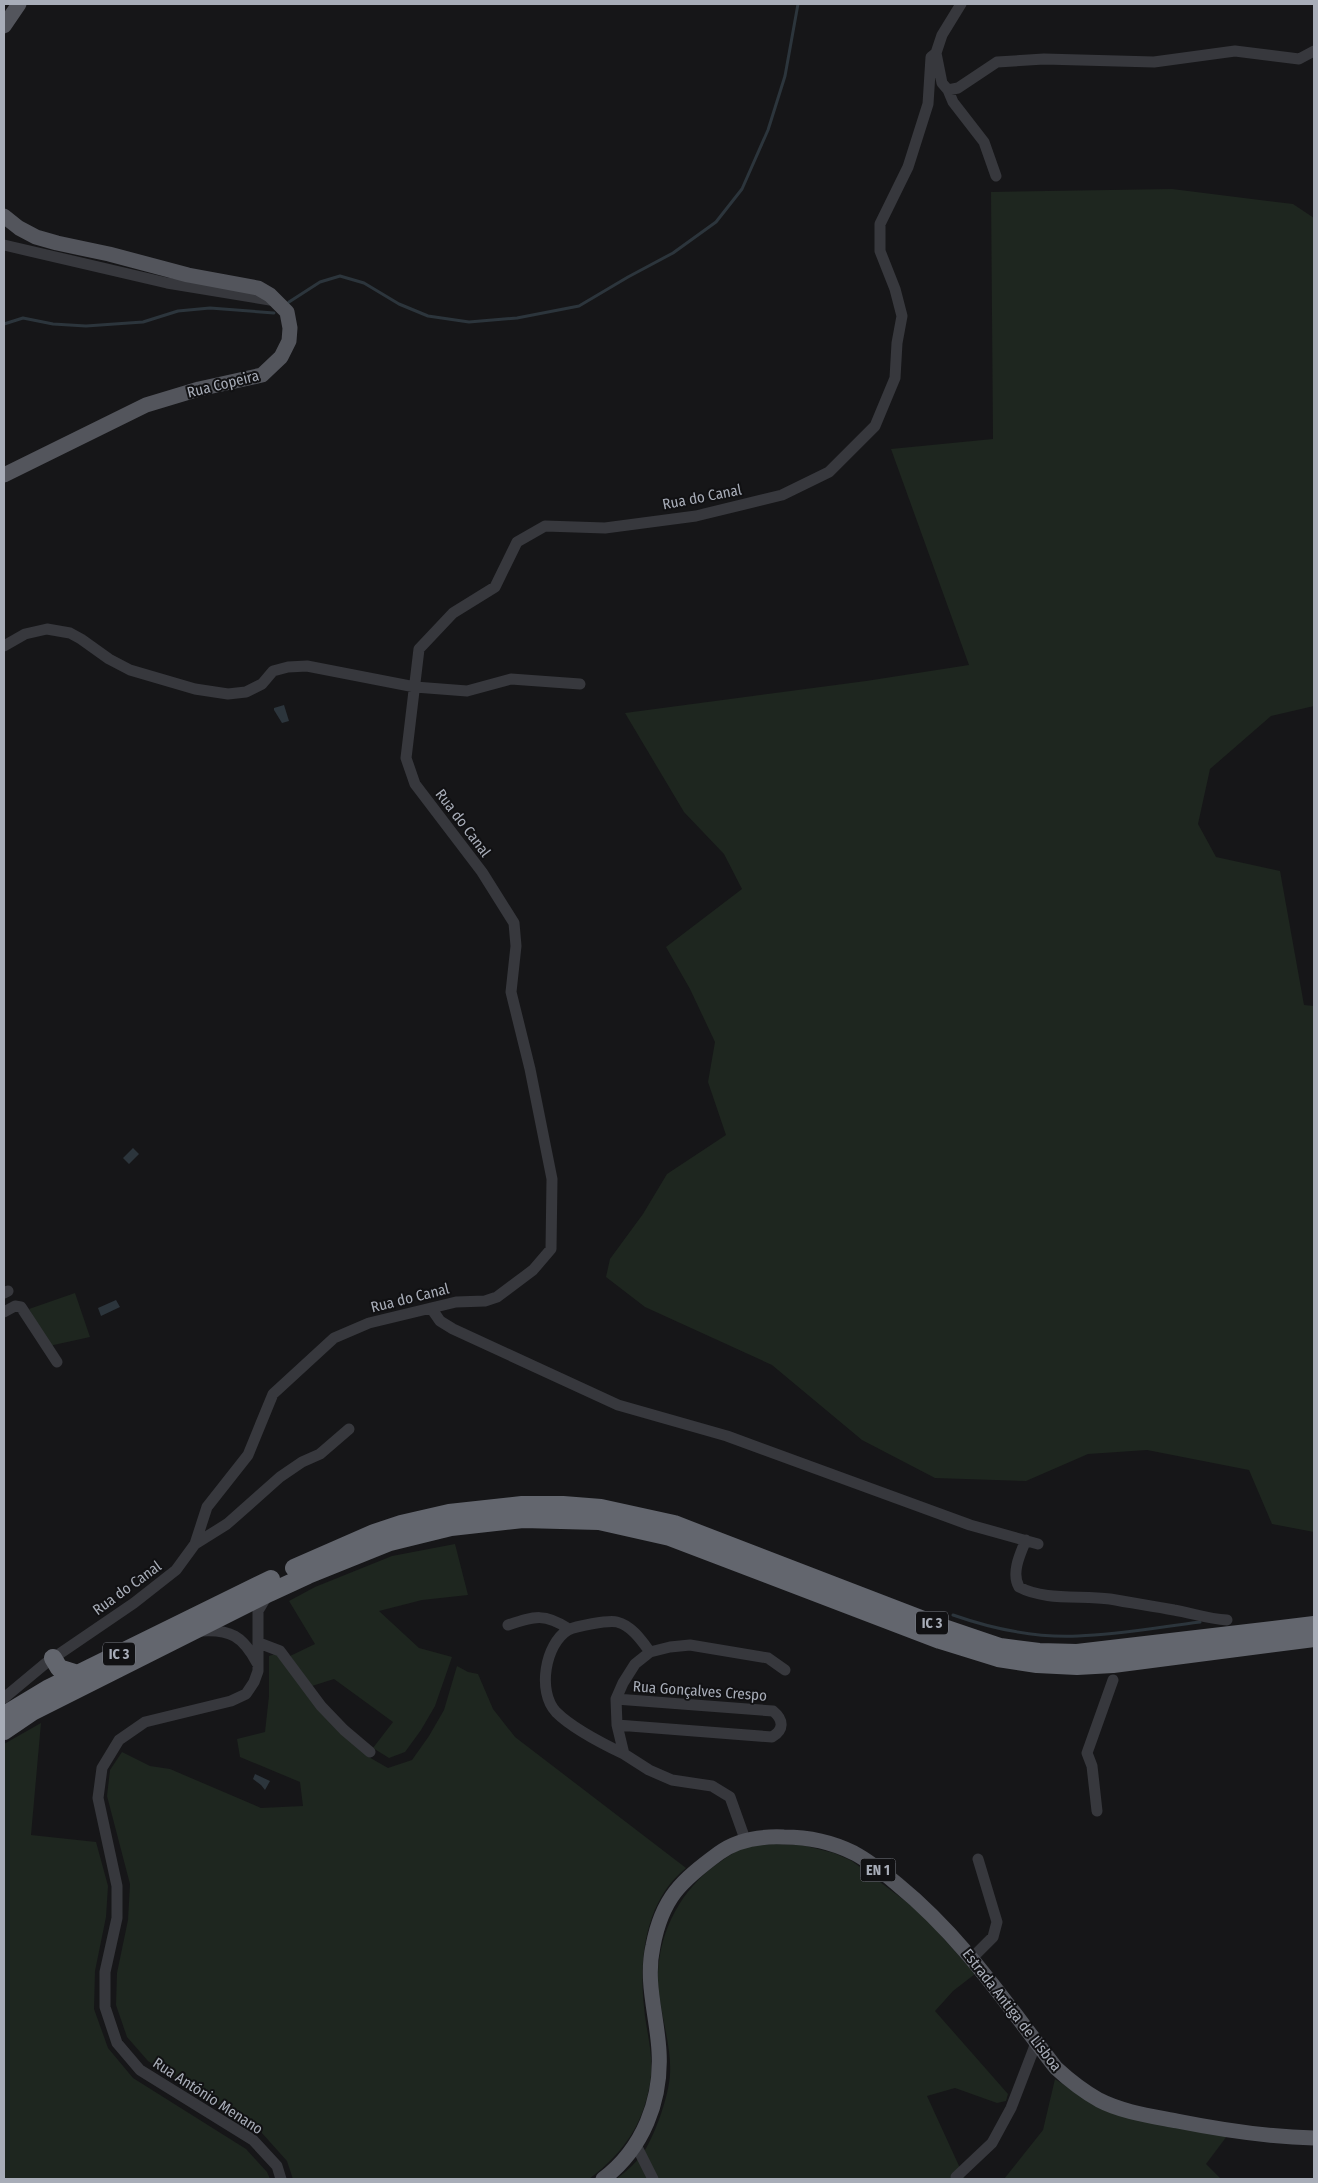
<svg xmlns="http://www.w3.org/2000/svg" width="1318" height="2183" viewBox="0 0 1318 2183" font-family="'Fira Sans Condensed',sans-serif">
<rect width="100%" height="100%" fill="#161618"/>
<path fill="#1e261f" d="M1172,189l121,15 21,14v488l-43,10 -61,53 -12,55 18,33 64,14 24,134 10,1v526l-42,-8 -23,-54 -102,-20 -59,4 -62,27 -91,-3 -73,-38 -90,-75 -127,-58 -39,-30 4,-18 33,-45 24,-40 59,-39 -18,-53 7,-40 -25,-53 -24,-42 76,-58 -18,-35 -40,-42 -59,-99 241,-32 103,-16 -78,-216 102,-10 -2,-247z
M75,1293l15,44 -41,9 -20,-37z
M455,1544l13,51 -46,5 -43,11 40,37 33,9 -17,49 -14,24 -16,22 -16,6 -16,-10 20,-26 -59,-43 -22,7 -22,-30 25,-12 -26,-43 26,-14 77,-31z
M278,1653l89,103 21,12 24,-8 17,-24 15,-26 13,-44 11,6 10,2 15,35 22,28 171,131c-41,33 -47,90 -42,139 2,23 9,45 7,68 -5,46 -26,77 -62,104h-296l-6,-18 -26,-29 -113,-71 -21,-24 -11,-32 1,-32 11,-53 2,-36 -23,-88 3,-26 12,-18 28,14 20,3 91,39 42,-2 -3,-24 -60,-25 -3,-18 28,-7 4,-36v-40z
M41,1723l-10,112 65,7 12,44 -2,31 -11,54 -1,38 14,39 25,30 113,71 21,23 3,7h-266v-435z
M773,1844l29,1 32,8 18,8 68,51 55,62 -22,17 -18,20 73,83 -2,7 -9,2 -42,-15 -28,8 38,83h-349c10,-7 23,-19 29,-29 11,-18 24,-55 25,-76 2,-30 -13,-69 -12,-101 2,-44 24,-84 59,-109 9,-6 19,-14 30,-17 8,-3 18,-2 26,-3z
M1055,2079l41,26 131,31 -21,28 15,15h-217l39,-49z"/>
<path fill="#2c353c" d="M284,705l5,16 -7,2 -8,-13v-2z
M133,1148l6,6 -10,10 -6,-6z
M116,1300l4,7 -19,9 -3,-8z
M255,1774l15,7 -5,9 -4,-5 -8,-6z"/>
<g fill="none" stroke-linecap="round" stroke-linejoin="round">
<path stroke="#2c353c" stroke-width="3" d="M289,302l31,-20 20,-6 24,7 35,21 29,12 41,6 48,-4 62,-12 49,-29 45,-24 43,-31 26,-33 26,-59 17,-54 13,-72
M4,324l19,-6 30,6 33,2 57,-4 35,-11 32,-3 64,5
M953,1615c40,14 82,23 125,21 41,-1 82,-9 122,-14"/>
<path stroke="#37383d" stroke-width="11" d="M961,4l-19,31 -6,18 6,30 6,7 10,-2 39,-26 47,-3 110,3 81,-11 64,8 15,-8
M948,90l5,12 31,40 12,34
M4,245l163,38 109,18
M4,646l21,-12 22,-5 23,4 11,6 28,20 21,11 65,19 33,5 18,-2 16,-8 11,-13 15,-4 19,-1 108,21 52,4 44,-12 69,5
M4,1293l4,-2
M431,1308l9,13 13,8 165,76 109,31 243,89 68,19
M4,1312l11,-6 6,1 36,55
M1026,1540c-6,14 -15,33 -7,47 26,14 62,8 91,12 21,4 43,7 64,11 18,3 34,9 53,10
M195,1544l32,-20 53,-47 22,-15 18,-8 29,-25
M268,1594l-10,17v60l-4,11 -8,12 -15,7 -86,21 -26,18 -17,28 -4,30 19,88v32l-12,54v35l12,36 23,27 113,70 24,26 4,13
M508,1625c27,-9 37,-12 61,4
M201,1631c29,-2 42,5 56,32
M259,1643l21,8 41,55 23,24 26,22
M4,1698l42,-35 88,-60 42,-33 19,-26 12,-37 41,-52 25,-61 61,-56 35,-15 87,-21 29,-1 12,-4 36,-27 18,-21 1,-70 -22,-110 -19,-77 5,-46 -2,-23 -32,-51 -67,-88 -9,-26 13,-109 34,-36 42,-26 22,-45 28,-16 60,2 91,-12 86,-21 47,-23 46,-46 20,-48 2,-35 5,-27 -7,-27 -15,-38v-27l28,-57 20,-63 3,-47 5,-4
M616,1699l157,12c11,9 11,19 -1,26l-155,-12
M624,1754c-21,-10 -52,-26 -68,-42 -19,-20 -11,-68 12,-82 8,-4 40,-10 49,-8 14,3 25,19 33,30
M1097,1811l-5,-45 -5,-13 26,-73
M745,1839l-15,-42 -18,-11 -40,-6 -23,-10 -25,-16 -7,-29 -1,-26 7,-16 12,-19 15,-12 20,-5 20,-2 78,13 17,12
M972,1958l21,-21 4,-15 -19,-63
M636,2145l17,34
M956,2177l36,-34 19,-35 25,-65"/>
<path stroke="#53555c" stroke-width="15" d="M4,26l15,-22
M4,216l15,12 17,9 21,6 52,11 79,21 70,13 12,7 17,17 3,16 -1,13 -8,16 -19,18 -63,14 -53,16 -142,70
M603,2179c40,-30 59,-79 56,-128 -2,-36 -14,-69 -6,-105 9,-48 28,-65 66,-93 19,-14 41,-17 65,-16 24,0 48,5 70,16 15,8 30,20 43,31 65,53 108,118 159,184 13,12 27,23 43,32 23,12 52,16 78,21 45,9 91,16 137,17"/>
<path stroke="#63666e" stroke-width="18" d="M294,1568l80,-35 27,-9 48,-11 73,-8h41l38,3 73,16 270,104 56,19 39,5 38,1 237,-28
M53,1658l6,10 19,6
M4,1715l45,-27 222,-109
M4,1731l28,-19 237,-119 39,-18 82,-33 61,-15 72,-8 76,2 71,16 270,103 58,18 39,6 40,2 36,-2 201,-26"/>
</g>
<g text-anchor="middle" stroke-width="4" stroke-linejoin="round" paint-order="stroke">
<g fill="#111113" stroke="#7b7e86" stroke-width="1">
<rect x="916" y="1611.5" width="32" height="23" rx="4"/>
<rect x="103" y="1642.5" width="32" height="23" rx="4"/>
<rect x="860.5" y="1858.5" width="35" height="23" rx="4"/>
</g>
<g font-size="14" font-weight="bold" fill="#a8adb8">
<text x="932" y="1628">IC 3</text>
<text x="119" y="1659">IC 3</text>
<text x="878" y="1875">EN 1</text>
</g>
<g font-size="15" fill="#a8adb8" stroke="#111113">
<text transform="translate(223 384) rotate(-14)" y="5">Rua Copeira</text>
<text transform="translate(702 497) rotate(-11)" y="5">Rua do Canal</text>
<text transform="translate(463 823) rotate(53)" y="5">Rua do Canal</text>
<text transform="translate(410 1298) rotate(-14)" y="5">Rua do Canal</text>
<text transform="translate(127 1588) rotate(-36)" y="5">Rua do Canal</text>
<text transform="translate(700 1691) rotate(4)" y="5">Rua Gonçalves Crespo</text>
<text transform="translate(1012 2010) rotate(52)" y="5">Estrada Antiga de Lisboa</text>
<text transform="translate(208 2096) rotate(33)" y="5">Rua António Menano</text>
</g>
</g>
<rect width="1318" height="2183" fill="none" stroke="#a8adb8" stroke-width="10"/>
</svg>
